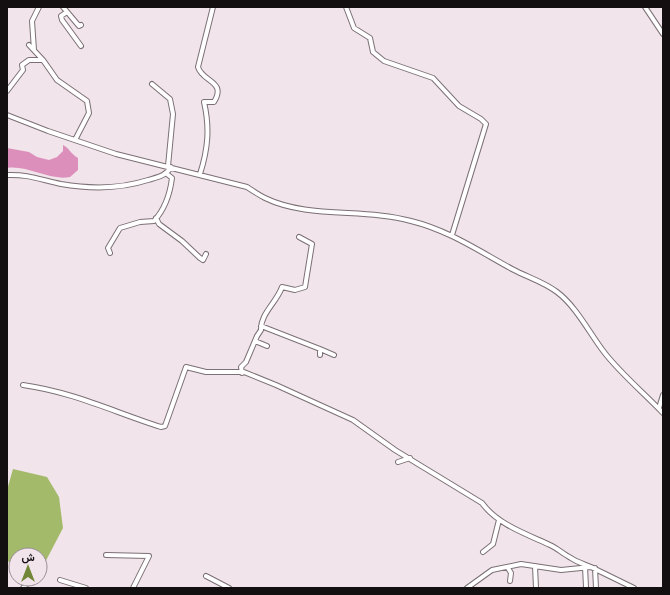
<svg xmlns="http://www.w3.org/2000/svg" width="670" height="595" viewBox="0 0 670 595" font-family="'IBM Plex Sans',Vazirmatn,sans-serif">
<rect width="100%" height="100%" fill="#f1e4ea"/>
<path fill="#a4ba6b" d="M13,469l34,8 12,20 4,31 -23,44v-17h-24v10l-9,-4v-71z"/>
<path fill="#dc8fbb" d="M63,145c6,3 7,8 15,13v12l-8,7c-21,4 -42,-12 -63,-9v-20l22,4 8,5 12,3 8,-3 6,-6z"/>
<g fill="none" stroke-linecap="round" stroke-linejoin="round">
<g stroke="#7b7075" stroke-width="6">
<path id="minor" d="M63,7l16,19 2,-1
M346,7l8,21 16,10 3,14 11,9 49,17 26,28 22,13 5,5 -34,111
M645,7l18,27
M67,12l-6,4 1,4 19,26
M34,50l-2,-29 7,-14
M43,60l14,20 30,21 2,12 -14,27
M152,84l18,15 3,15 -5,52
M7,91l16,-21 -1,-5 7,-5h14l-14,-15
M7,115l41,16 68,23 131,33c6,4 12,8 18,11 43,21 100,10 146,23 37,9 68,30 101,48 15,8 32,13 45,23 19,14 33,42 47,60 16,21 40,41 59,61
M200,174c8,-25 10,-46 4,-72h10c13,-21 -12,-20 -16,-35l15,-60
M7,175c21,-1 34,5 54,9 29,5 59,5 87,-4 10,-3 18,-4 23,-13
M156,218l3,6 23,17 18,17 3,2 3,-6
M110,253l-2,-5 12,-20 20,-6 14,-1c11,-12 16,-27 18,-43l-5,-4
M261,326l59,23v6
M255,341l12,5
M320,349l14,6
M242,373l-1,-6 5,-5 11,-26 4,-6c-1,-16 16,-28 21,-43l13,3 10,-3 7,-43 -13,-7
M23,385c50,7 91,27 138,42l4,-1 21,-59 20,5h38l32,13 77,35 42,30 87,53c15,21 44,31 68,42 7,3 13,9 21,13 6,4 13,6 20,9
M659,408l4,-13
M398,462l12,-4
M483,552l10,-8 6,-24
M106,555l43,1 -16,32
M535,566l1,22
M585,567l1,20
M508,568l3,5 -1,8
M595,568l1,20
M206,576l23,12
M60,580l26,8
M23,588l8,-9
M467,588l25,-18 29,-6 40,6 30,-3 43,21"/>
</g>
<use href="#minor" stroke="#fff" stroke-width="4"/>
</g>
<rect width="670" height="595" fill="none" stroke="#130f11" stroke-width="16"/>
<g transform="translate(28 567)"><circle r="19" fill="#f1e4ea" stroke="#988f93"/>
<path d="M0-3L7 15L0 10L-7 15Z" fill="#718636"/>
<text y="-6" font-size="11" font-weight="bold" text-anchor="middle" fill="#130f11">ش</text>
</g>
</svg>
